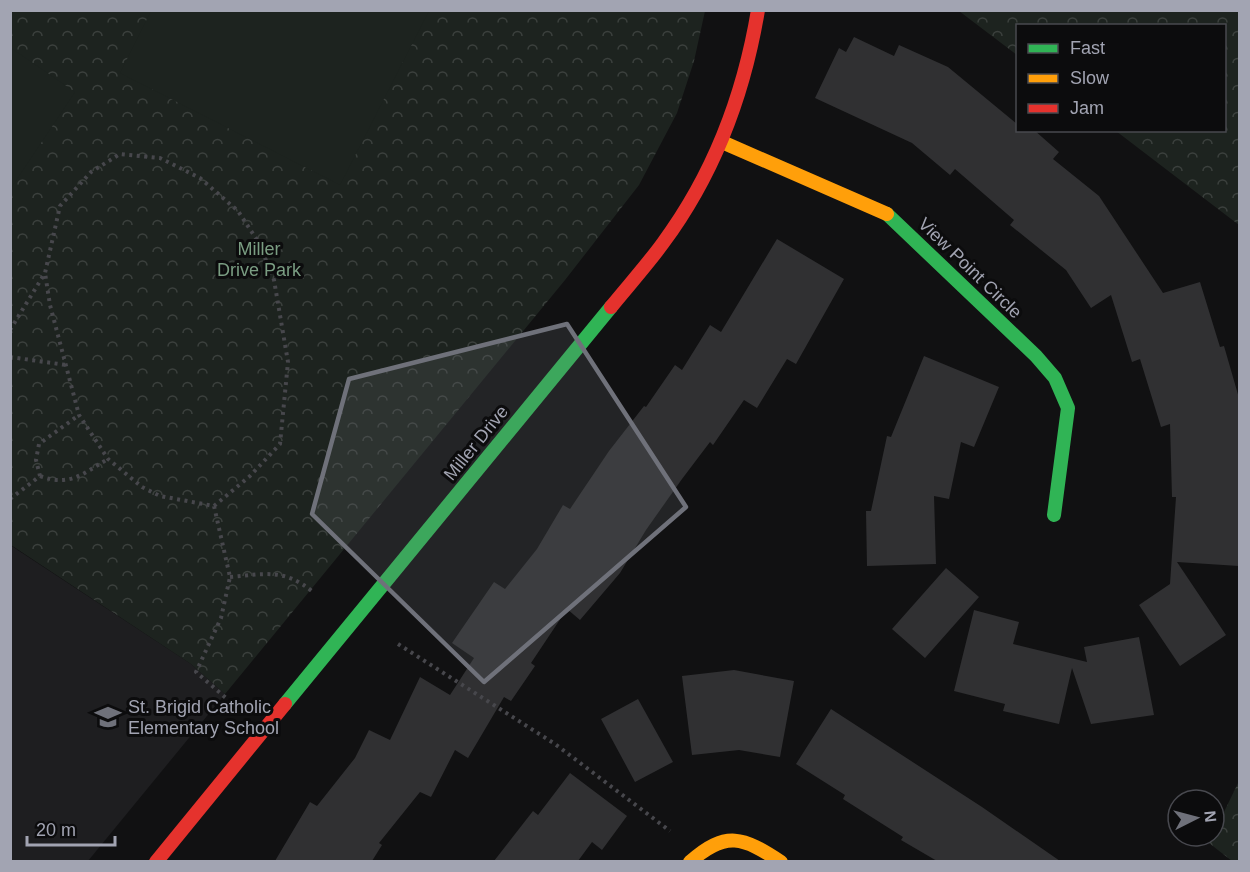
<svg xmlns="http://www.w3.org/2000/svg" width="1250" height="872" viewBox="0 0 1250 872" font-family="Helvetica,sans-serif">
<defs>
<pattern id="forest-crowns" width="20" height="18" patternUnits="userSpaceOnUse" patternTransform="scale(1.5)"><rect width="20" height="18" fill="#1d231f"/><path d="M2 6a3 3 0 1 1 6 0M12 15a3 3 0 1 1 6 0" fill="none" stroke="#3b403d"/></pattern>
</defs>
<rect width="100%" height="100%" fill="#111112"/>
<path fill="#1e1e20" d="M10,545l181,119 34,30 -137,167h-77z"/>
<path fill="url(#forest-crowns)" d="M10,11h695l-11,50 -17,52 -38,72 -74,95 -340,414 -34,-30 -180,-119z
M959,11h280v214l-123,-94 108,-1v-104h-206l-1,29z
M1239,781v80h-7l-23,-18z"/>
<path fill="#1d231f" d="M151,11v-1l278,1 -89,174 -220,-112z
M11,48l64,44 -64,96z"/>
<path fill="#303032" d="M854,37l40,19 5,-11 49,22 69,57v6h17l25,22 -6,7 46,37 64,97 37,-11 20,65 4,-1 15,52v168l-62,-4 49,73 -46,31 -41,-61 31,-21 6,-87h-4l-2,-73 -9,3 -21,-68 -8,3 -21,-67 -20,13 -25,-38 -56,-45 4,-5 -59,-51 -5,6 -38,-32 -97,-45 24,-50 7,4z
M777,239l67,40 -48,85 -9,-5 -30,49 -13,-8 -31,45 -3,-3 -28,37 -36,51 -26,43 -40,47 -13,-11 -36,54 4,3 -24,35 -7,-4 -36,61 -13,-8 -24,47 -11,-5 -41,51 3,2 -10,16h-97l35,-59 7,4 38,-48 14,-28 21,10 30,-63 30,18 24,-37 -22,-15 42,-61 11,7 32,-40 26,-44 7,4 39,-58 35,-45 2,1 29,-42 7,5 28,-45 11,7z
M924,356l75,31 -25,60 -13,-5 -12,57 -15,-3 2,68 -69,2 -1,-55h5l16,-75 4,1z
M946,568l33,29 -54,61 -33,-29z
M974,610l45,12 -6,22 74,18 -3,-15 55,-10 15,78 -63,9 -19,-56 -13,56 -56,-13 2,-7 -51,-13z
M734,670l60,11 -14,76 -41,-7 -47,5 -10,-79z
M638,699l35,63 -38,20 -34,-63z
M831,709l151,98 78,54h-123l-36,-21 2,-3 -60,-38 2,-4 -49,-31z
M570,773l57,43 -25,34 -10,-8 -14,19h-84l39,-50 5,4z"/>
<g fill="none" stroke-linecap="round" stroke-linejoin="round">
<path stroke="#47474c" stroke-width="4" stroke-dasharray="3 4.5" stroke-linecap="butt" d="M10,330l35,-57 15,-67 31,-34 29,-18 40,4 40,20 38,33 21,32 15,37 14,82 -8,82 -30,32 -36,30 -54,-10 -18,-9 -34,-28 -29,-44 -29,-110 -5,-32
M10,357l56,8
M40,476c30,11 42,-2 68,-17
M10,499l30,-23 -4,-16 3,-16 40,-29
M214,506l16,71 -9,41 -25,54 30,26
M230,577c35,-3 54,-9 83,15
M398,644l157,100 115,87"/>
<path stroke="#30b455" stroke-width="14" d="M887,214l149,142 19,22 13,30 -14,107
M285,704l326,-397"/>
<path stroke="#ff9f0a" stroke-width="14" d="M722,142l165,72
M690,862c36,-32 53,-25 91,0"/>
<path stroke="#e5322d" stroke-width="14" d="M611,307c17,-21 36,-42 52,-64 51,-69 81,-149 95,-233
M156,862l129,-158"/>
</g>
<path fill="#6f717a" fill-opacity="0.2" stroke="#6f717a" stroke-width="4.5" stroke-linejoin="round" d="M567,324l119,183 -202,175 -172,-168 37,-135z"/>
<defs>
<g id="school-bare" transform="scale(2.07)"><path d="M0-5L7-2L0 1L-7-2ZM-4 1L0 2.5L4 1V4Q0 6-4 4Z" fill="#6f717a" stroke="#0c0c0d" stroke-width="2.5" paint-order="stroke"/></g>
</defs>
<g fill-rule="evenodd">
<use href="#school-bare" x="108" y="717"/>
</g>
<g text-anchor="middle" stroke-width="6" stroke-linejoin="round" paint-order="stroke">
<g font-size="18" fill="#7a9d82" stroke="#0c0c0d">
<text x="259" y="255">Miller<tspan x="259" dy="21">Drive Park</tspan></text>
</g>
<g font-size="18" fill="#a2a4b2" stroke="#0c0c0d">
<text transform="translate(970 268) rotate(44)" y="6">View Point Circle</text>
<text transform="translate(476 443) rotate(-51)" y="6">Miller Drive</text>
</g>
<g font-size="18" fill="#a2a4b2" stroke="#0c0c0d" text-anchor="start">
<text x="128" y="713">St. Brigid Catholic<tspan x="128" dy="21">Elementary School</tspan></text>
</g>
</g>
<rect width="1250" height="872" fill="none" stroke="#a2a4b2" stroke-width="24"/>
<rect x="1016" y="24" width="210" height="108" fill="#0c0c0d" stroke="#48494f" stroke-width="1.5"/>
<rect x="1028" y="44" width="30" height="9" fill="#30b455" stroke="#48494f" stroke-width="1.5"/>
<text x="1070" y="54" font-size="18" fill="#a2a4b2">Fast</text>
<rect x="1028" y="74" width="30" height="9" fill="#ff9f0a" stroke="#48494f" stroke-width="1.5"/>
<text x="1070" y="84" font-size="18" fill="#a2a4b2">Slow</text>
<rect x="1028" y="104" width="30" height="9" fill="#e5322d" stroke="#48494f" stroke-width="1.5"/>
<text x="1070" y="114" font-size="18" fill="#a2a4b2">Jam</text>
<g transform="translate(1196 818) rotate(84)"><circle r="28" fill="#0c0c0d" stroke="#48494f" stroke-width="1.5"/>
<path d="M0-4.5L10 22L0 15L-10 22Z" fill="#6f717a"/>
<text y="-9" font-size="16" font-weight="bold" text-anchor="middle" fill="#a2a4b2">N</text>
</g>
<path d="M27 836v9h88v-9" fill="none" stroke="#a2a4b2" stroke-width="3"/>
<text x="36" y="836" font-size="18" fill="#a2a4b2" stroke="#0c0c0d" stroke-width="4.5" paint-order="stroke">20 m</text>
</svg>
